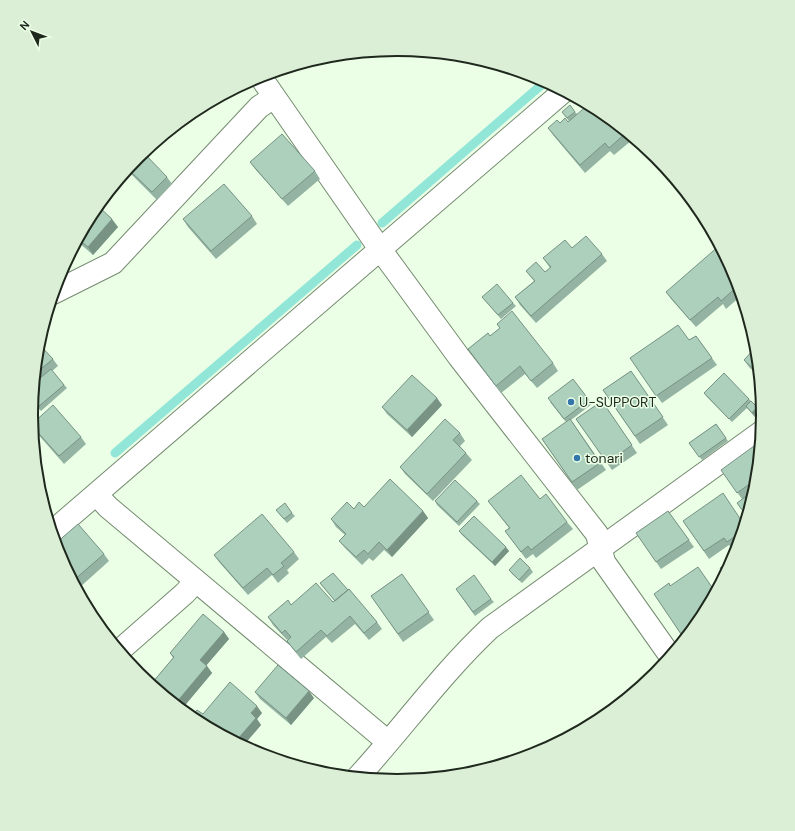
<svg xmlns="http://www.w3.org/2000/svg" width="795" height="831" viewBox="0 0 795 831" font-family="'DM Sans',sans-serif">
<rect width="100%" height="100%" fill="#ebffe6"/>
<g fill="none" stroke-linecap="round" stroke-linejoin="round">
<path stroke="#92e6d8" stroke-width="9" d="M382,223l164,-142
M115,453l242,-208"/>
<g stroke="#758b70" stroke-width="24">
<path id="minor" d="M260,76l120,173 79,108 138,177 7,28 67,95
M53,293l60,-30 146,-156 15,-10
M96,494l12,13 280,235
M52,532l512,-441
M119,651l66,-58 11,-12
M357,778c45,-49 84,-104 133,-150l273,-197"/>
</g>
<use href="#minor" stroke="#fff" stroke-width="22"/>
</g>
<path fill="#94b3a2" d="M562,112h13l2,2 49,19 5,8 -17,14 -4,-4 -25,22 -32,-38 -5,-7 20,-6 1,-1z
M139,156l28,21 5,7 -15,16 -30,-30z
M250,162l65,9 5,8 -32,27 -33,-37z
M93,212l25,15 -25,28 -16,-14z
M252,216l5,8 -41,35 -28,-32 -5,-8z
M572,248l30,6 5,7 -71,62 -16,-18 -5,-8 19,-16 -8,-10 19,1 5,-4 -7,-10z
M736,275l6,20 -16,14 -3,-5 -27,23 -25,-28 -5,-7z
M482,297l31,6 3,3 -15,13z
M497,324l56,39 5,8 -21,17 -12,-14 -24,19 -33,-44 22,-13 10,-8z
M696,336l21,29 -55,38 -32,-45 59,-18z
M38,344l15,15 5,7 -6,5 15,17 -26,23 -9,-10z
M757,346l3,32 -11,-11 -5,-7z
M631,371l37,54 -28,19 -37,-54z
M704,393l45,6 8,8 3,4 -5,6 -8,-9 -15,14 -25,-25z
M589,400l3,4 -21,16 35,50 -29,20 -35,-51 24,-17 -16,-20z
M602,401l35,52 -25,17 -36,-51z
M442,405l-30,32 -25,-23 -5,-7z
M716,424l12,17 -26,19 -13,-17z
M32,426l49,11 5,7 -22,20 -28,-32z
M460,433l5,8 -5,5 12,14 -39,41 -28,-27 -5,-7z
M760,454l-3,33 -9,31 -6,-19 -21,-29z
M540,499l27,23 6,7 -37,29 -3,-4 -7,5 -21,-28 4,-3 -21,-27z
M435,501h42l3,3 -21,22 -22,-21z
M364,507l59,4 5,7 -36,39 -8,-7 -11,11 -4,-3 -7,7 -17,-17 -6,-7 6,-6 -9,-8 -5,-8 23,-10z
M276,510l16,3 3,3 -8,7z
M668,511l26,36 -33,22 -25,-36z
M683,521l62,5 -6,20 -1,-1 -6,4 -3,-4 -20,14z
M459,531l50,20 -14,15 -33,-31z
M294,552l5,7 -12,11 2,3 -11,10 -6,-8 -24,20 -29,-33 -5,-7z
M104,554l5,7 -30,27 -8,-10 -12,-22z
M530,568l3,4 -11,11 -10,-9 -3,-4z
M402,574l32,46 -31,22 -32,-46z
M320,583l28,7 29,32 5,7 -13,11 -14,-16 -23,19 -6,-6 -25,22 -9,-11 -5,-7 3,-3 -3,2 -14,-15 -5,-8 65,-15 2,-1z
M456,589l35,10 3,3 -19,14z
M654,594l48,25 -17,21z
M224,632l5,7 -23,26 6,8 -31,37 -25,-21 -4,-6 21,-25 -3,-5z
M255,692l59,6 -23,27 -31,-26z
M262,713l-5,6 4,6 -18,21 -49,-26 9,-6z"/>
<path fill="#789284" d="M112,219l6,8 -25,28 -5,-8z
M437,398l5,7 -30,32 -5,-7z
M757,407l3,4 -5,6 -3,-4z
M423,511l5,7 -36,39 -5,-7z
M506,547l3,4 -14,15 -3,-4z
M224,632l5,7 -24,28 -5,-7z
M207,666l5,7 -31,37 -5,-7z
M309,691l5,7 -23,27 -5,-7z
M257,706l5,7 -5,6 4,6 -18,21 -3,-1 -3,-5 14,-27z
M232,736l5,7 -8,-4z"/>
<path fill="#acd0bc" stroke="#789284" d="M589,104l12,7 17,14 8,8 -17,15 -4,-5 -25,22 -32,-37 9,-8 3,3 5,-5 3,4z
M570,105l5,7 -8,6 -5,-6z
M282,134l33,37 -33,28 -32,-37z
M143,152l24,25 -15,15 -24,-23 11,-13z
M224,184l28,32 -41,35 -28,-32z
M98,206l14,13 -24,28 -10,-8 15,-27z
M586,236l16,18 -71,62 -16,-19 20,-16 -9,-10 10,-9 9,10 6,-5 -8,-9 22,-18 7,8z
M720,245l16,30 3,10 -18,16 -3,-4 -28,23 -24,-28z
M497,284l16,19 -15,12 -16,-18z
M512,311l41,52 -22,18 -11,-15 -24,20 -28,-37 20,-16 2,3 10,-8 -3,-4z
M678,325l11,15 7,-4 16,22 -56,38 -26,-38z
M38,343l15,16 -18,15 3,-30z
M757,346l3,29 -16,-15z
M51,369l13,16 -26,22 -6,-6 2,-18z
M631,371l32,46 -28,19 -32,-46z
M724,373l25,26 -20,20 -25,-26z
M412,375l25,23 -30,32 -25,-23z
M573,379l16,21 -25,19 -16,-21z
M602,401l30,44 -25,18 -31,-44z
M751,401l6,6 -5,6 -6,-7z
M53,405l28,32 -22,19 -27,-30v-2z
M445,419l15,14 -7,7 13,13 -39,41 -27,-27z
M570,419l30,44 -28,19 -30,-43z
M716,424l10,14 -27,19 -10,-14z
M754,446l6,8 -2,24 -21,15 -16,-23z
M521,475l19,24 6,-5 21,28 -36,28 -3,-4 -7,6 -16,-21 5,-3 -22,-27z
M390,479l33,32 -36,39 -8,-8 -11,12 -4,-4 -8,7 -17,-16 7,-7 -15,-15 16,-17 7,7 5,-7 5,5z
M455,480l22,21 -20,21 -22,-21z
M756,489l-8,27 -1,1 1,1 -11,-15z
M723,493l22,33 -1,4 -17,12 -3,-4 -20,13 -21,-30z
M285,503l7,10 -8,6 -8,-9z
M668,511l21,29 -33,22 -20,-29z
M262,514l32,38 -13,11 3,3 -11,9 -6,-7 -24,20 -29,-33z
M474,516l32,31 -14,15 -33,-31z
M78,524l26,30 -30,26 -5,-5 -10,-19 -4,-12z
M741,539l-2,7 -3,-3z
M520,558l10,10 -11,12 -10,-10z
M730,562l2,2 -7,12 -5,-8z
M698,567l18,26 -14,26 -8,10 -11,8 -29,-43 15,-11 1,3z
M333,573l15,17 -13,11 -15,-18z
M402,574l27,38 -31,22 -27,-38z
M474,575l17,24 -18,13 -17,-23z
M316,583l17,19 16,-13 28,33 -13,11 -14,-17 -23,20 -6,-6 -25,22 -9,-11 4,-4 -6,-7 -3,3 -14,-16 20,-17 3,5z
M203,614l21,18 -24,28 7,6 -31,37 -24,-20 22,-26 -4,-4z
M278,665l31,26 -23,27 -31,-26z
M230,682l27,24 -6,7 5,5 -19,22 -5,-4 -3,3 -35,-19 -3,-2 6,-8 6,4z"/>
<g fill="#3276ab" stroke="#ebffe6" stroke-width="1.5">
<circle cx="571" cy="402" r="4"/>
<circle cx="577" cy="458" r="4"/>
</g>
<g text-anchor="middle" stroke-width="3" stroke-linejoin="round" paint-order="stroke">
<g font-size="14" fill="#1f281d" stroke="#ebffe6" text-anchor="start">
<text x="579" y="407">U-SUPPORT</text>
<text x="585" y="463">tonari</text>
</g>
</g>
<path d="M0 0H795V831H0ZM38 415a359 359 0 1 1 718 0a359 359 0 1 1-718 0Z" fill="#dbeed6" fill-rule="evenodd"/>
<path fill="none" stroke="#1f281d" stroke-width="2" d="M38 415a359 359 0 1 1 718 0a359 359 0 1 1-718 0Z"/>
<g transform="translate(32 32) rotate(312)" stroke="#ebffe6" stroke-width="3" paint-order="stroke">
<path d="M0-3L7 15L0 10L-7 15Z" fill="#1f281d"/>
<text y="-6" font-size="11" font-weight="bold" text-anchor="middle" fill="#1f281d">N</text>
</g>
</svg>
